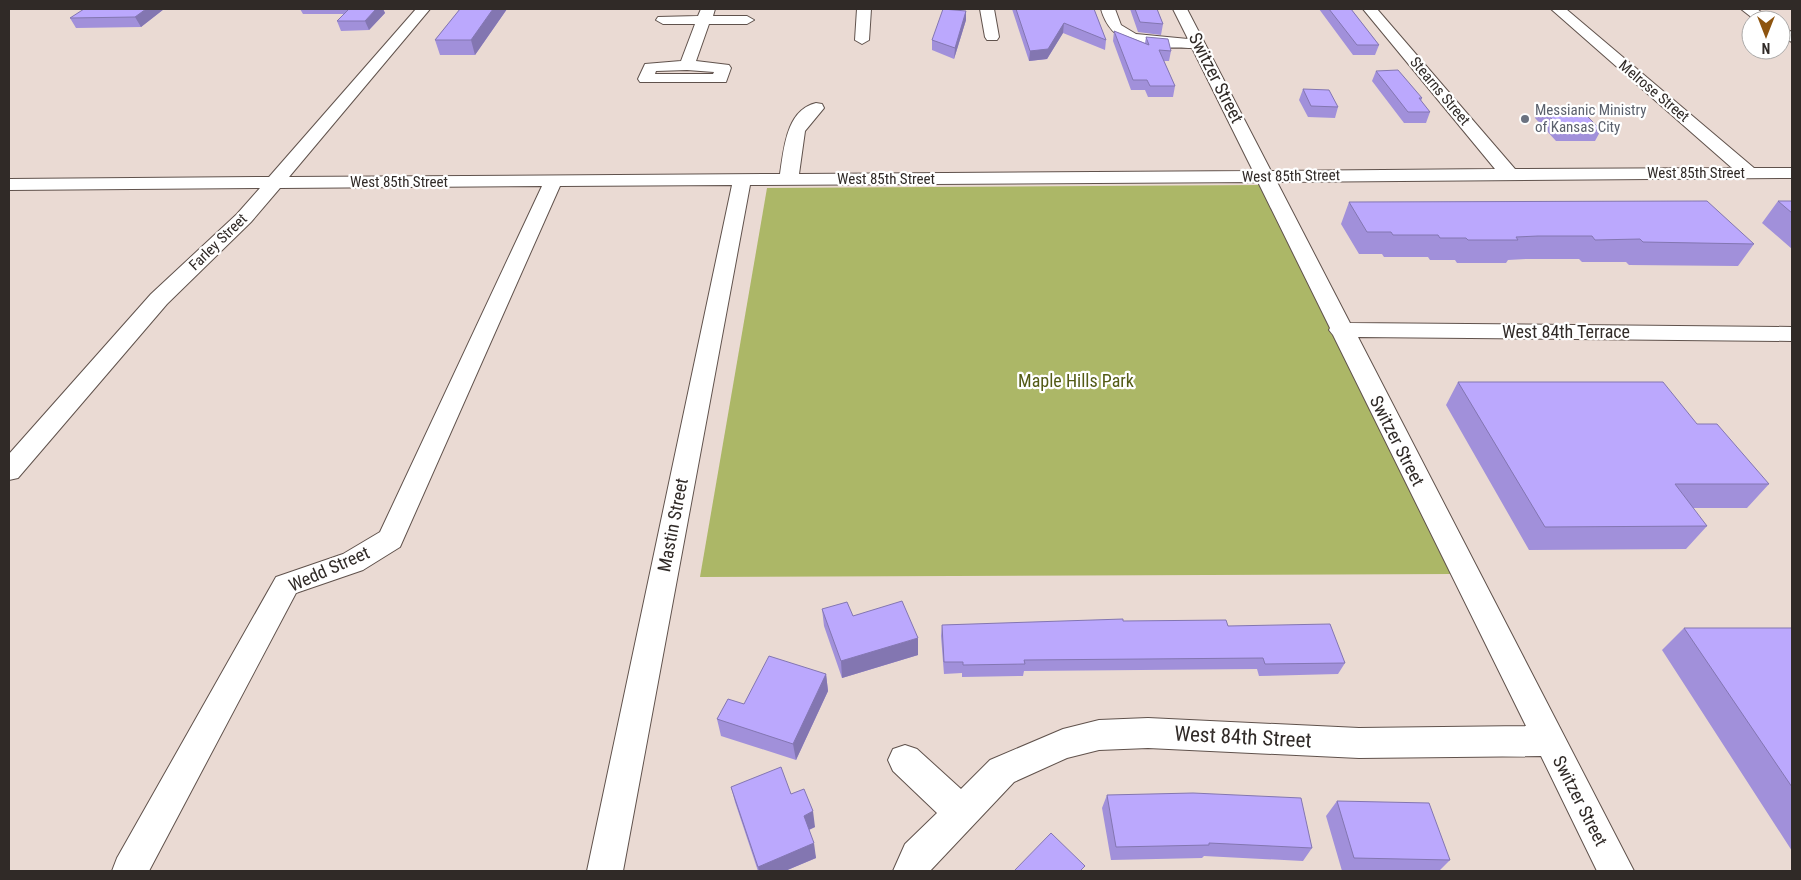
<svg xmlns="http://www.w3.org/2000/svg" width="1801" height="880" viewBox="0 0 1801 880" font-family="'Roboto Condensed',sans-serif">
<rect width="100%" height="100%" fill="#eadad3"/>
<path fill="#acb767" d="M1259,185l194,389 -753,3 67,-389z"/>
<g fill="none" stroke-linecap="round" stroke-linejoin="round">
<g stroke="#60524c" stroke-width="2">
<path id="minor" d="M416,9h14l-141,168 491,-3c4,-25 6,-64 36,-71l6,1 2,4 -19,23 -6,43 454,-3 -61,-123c-37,-1 -79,4 -91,-39h14l6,16 15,9 52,5 -15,-30h14l84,162 224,-2 -132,-160h14l138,160 217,-1 -181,-159h15l188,159h38v10l-515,4 73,141 442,4v14l-434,-4 276,534h-37l-56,-115 -182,2 -211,-10 -49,2 -32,8 -53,24 -84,89h-37l12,-27 32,-31 -44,-42 -5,-11 5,-11 12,-4 12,4 44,40 29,-29 73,-31 36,-9 49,-2 211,10 167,-2 -193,-391 -4,-5 1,-2 -72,-146 -508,3 -127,686h-36l145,-686 -172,1 -160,361 -37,23 -67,23 -147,278h-37l5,-13 159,-281 67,-23 37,-22 162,-346 -262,2 -29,34 -84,82 -149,174 -9,2v-26l142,-160 86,-80 23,-26 -251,2v-11l260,-2z
M701,9h14l-2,7h34l7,4 -7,4h-38l-13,37 33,4 2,3 -5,14h-86l-2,-3 7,-15 36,-3 14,-37h-32l-7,-4 2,-3 40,-1zM687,70l27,2 -1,2h-58l1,-3z
M857,9h14l-2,31 -7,4 -7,-4z
M980,9h14l5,28 -2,3h-10l-2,-3z
M1741,9h16l15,11h-17z
M1781,27l11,5v10l-11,-5z"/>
</g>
<use href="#minor" fill="#fff" fill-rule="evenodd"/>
</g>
<path fill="#a190da" d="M164,9l-23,18 -65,1 -6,-10z
M300,9h83l2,4 -16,17 -28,1 -4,-10 7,-7h-41z
M460,9h47l-32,46h-35l-5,-15z
M1012,9h82l12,31 -1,10 -42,-17 -16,26 -18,2z
M1130,9h27l6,15 -2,11 -23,-3z
M1319,9h32l28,36 -4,10h-22z
M966,11v9l-12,39 -22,-9v-10z
M1114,31l31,12 1,-6 25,14 -2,10h-5l11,25 -2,11h-25l-3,-7h-14l-18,-49z
M1376,71l46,27 -1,3 9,11 -4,11h-22l-32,-42z
M1303,89l35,18 -3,11 -27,-1 -9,-17z
M1541,107l60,23 -6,11h-39l-21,-23z
M1778,201h14v48l-30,-26z
M1349,202l405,42 -16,22 -109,-1 -3,-3h-44l-3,-3h-53l-18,1 -2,3h-49l-2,-3h-25l-2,-3h-44l-2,-3h-23l-18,-30z
M1458,382l239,42 72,60 -22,24h-55l15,18 -21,23 -157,1 -83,-145z
M822,609l31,7 65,39 -76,23 -18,-52z
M1123,621l105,5 117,37 -7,11 -79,2 -2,-7 -233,2 -1,5 -61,1v-4l-18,1 -3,-38 1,-11z
M1684,628h108v223l-130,-201z
M826,674l2,17 -32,69 -75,-24 -4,-17 27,-15z
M731,787l60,7 24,33 -6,3 7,28 -31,13h-27l-23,-69z
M1107,795l205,53 -9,13 -99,-5 -2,2 -91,2 -9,-52z
M1337,801l113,59 -11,11h-97l-16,-55z"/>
<path fill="#8376b1" d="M146,9h18l-23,18 -6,-10z
M376,9h7l2,4 -16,17 -4,-9z
M493,9h14l-32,46 -4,-15z
M966,11v9l-12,39 1,-11z
M1064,23l-1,10 -16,26 -18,2 1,-10z
M918,638v17l-76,23 -1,-17z
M826,674l2,17 -32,69 -3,-16z
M813,811l2,16 -9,4 -2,-15z
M814,843l2,15 -31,13h-26l-1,-4z"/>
<path fill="#bba8fd" stroke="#8376b1" d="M84,9h62l-11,8 -65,1z
M349,9h27l-11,12h-28z
M460,9h33l-22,31h-36z
M943,9l23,2 -11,37 -23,-8z
M1016,9h78l12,31 -42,-17 -16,26 -18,2z
M1135,9h22l6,15 -23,-2z
M1329,9h22l28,36h-22z
M1114,31l35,14 -3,-8 22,2 3,12 -12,-1 16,36h-25l-3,-6h-14z
M1398,70l24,28h-3l11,14h-22l-32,-41z
M1303,89l26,1 9,17 -27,-1z
M1541,107l38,1 22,22h-39z
M1707,201l47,43 -111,-2 -3,-3 -45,1 -3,-4h-54l-22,1 2,3h-50l-2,-2h-26l-2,-3h-45l-2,-3h-24l-18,-30z
M1778,201h14v12z
M1458,382h205l34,42h20l52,60h-94l32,42 -162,1z
M902,601l16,37 -77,23 -19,-52 25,-7 6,14z
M1123,619v2l103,-1 2,6 102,-2 15,39 -80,1 -2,-6 -239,2 1,4 -62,1v-3h-19l-2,-37z
M1684,628h108v159z
M769,656l57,18 -33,70 -76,-25 11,-20 16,5z
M781,767l10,27 13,-5 9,22 -9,5 10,27 -56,24 -27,-80z
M1193,793l108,5 11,50 -103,-5v2l-93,2 -9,-52z
M1337,801l92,2 21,57 -96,-2z
M1051,833l34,33 -5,5h-66z"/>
<circle fill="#6b7280" stroke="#fff" stroke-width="2" cx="1525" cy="119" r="5"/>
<g text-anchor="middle" stroke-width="4.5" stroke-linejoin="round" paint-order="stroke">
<g font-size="15" fill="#302a27" stroke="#fff">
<text transform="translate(1440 91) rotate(50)" y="5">Stearns Street</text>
<text transform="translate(1654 91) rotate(40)" y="5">Melrose Street</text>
<text x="1696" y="178">West 85th Street</text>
<text transform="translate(1291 176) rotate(-1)" y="5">West 85th Street</text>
<text x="886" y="184">West 85th Street</text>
<text x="399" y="187">West 85th Street</text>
<text transform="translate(218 242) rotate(-44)" y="5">Farley Street</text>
</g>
<g font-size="15" fill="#5b616d" stroke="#fff" text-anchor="start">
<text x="1535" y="115">Messianic Ministry<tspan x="1535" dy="17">of Kansas City</tspan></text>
</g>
<g font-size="18" fill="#302a27" stroke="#fff">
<text transform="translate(1216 78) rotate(63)" y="6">Switzer Street</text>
<text x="1566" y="338">West 84th Terrace</text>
<text transform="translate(1397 441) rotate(63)" y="6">Switzer Street</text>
<text transform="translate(673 525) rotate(-79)" y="6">Mastin Street</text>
<text transform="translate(329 569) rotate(-24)" y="6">Wedd Street</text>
<text transform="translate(1580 801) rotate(63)" y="6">Switzer Street</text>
</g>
<g font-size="18" fill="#535b16" stroke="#fff">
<text x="1076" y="387">Maple Hills Park</text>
</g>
<g font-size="21" fill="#302a27" stroke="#fff">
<text transform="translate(1243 737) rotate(3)" y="7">West 84th Street</text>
</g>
</g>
<rect width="1801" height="880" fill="none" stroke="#302a27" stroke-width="20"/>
<g transform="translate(1766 35) rotate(180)"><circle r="24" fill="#ffffff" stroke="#acaaa9"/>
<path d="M0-4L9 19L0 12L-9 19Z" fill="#8e540f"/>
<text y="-8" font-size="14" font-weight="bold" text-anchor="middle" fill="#302a27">N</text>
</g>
</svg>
